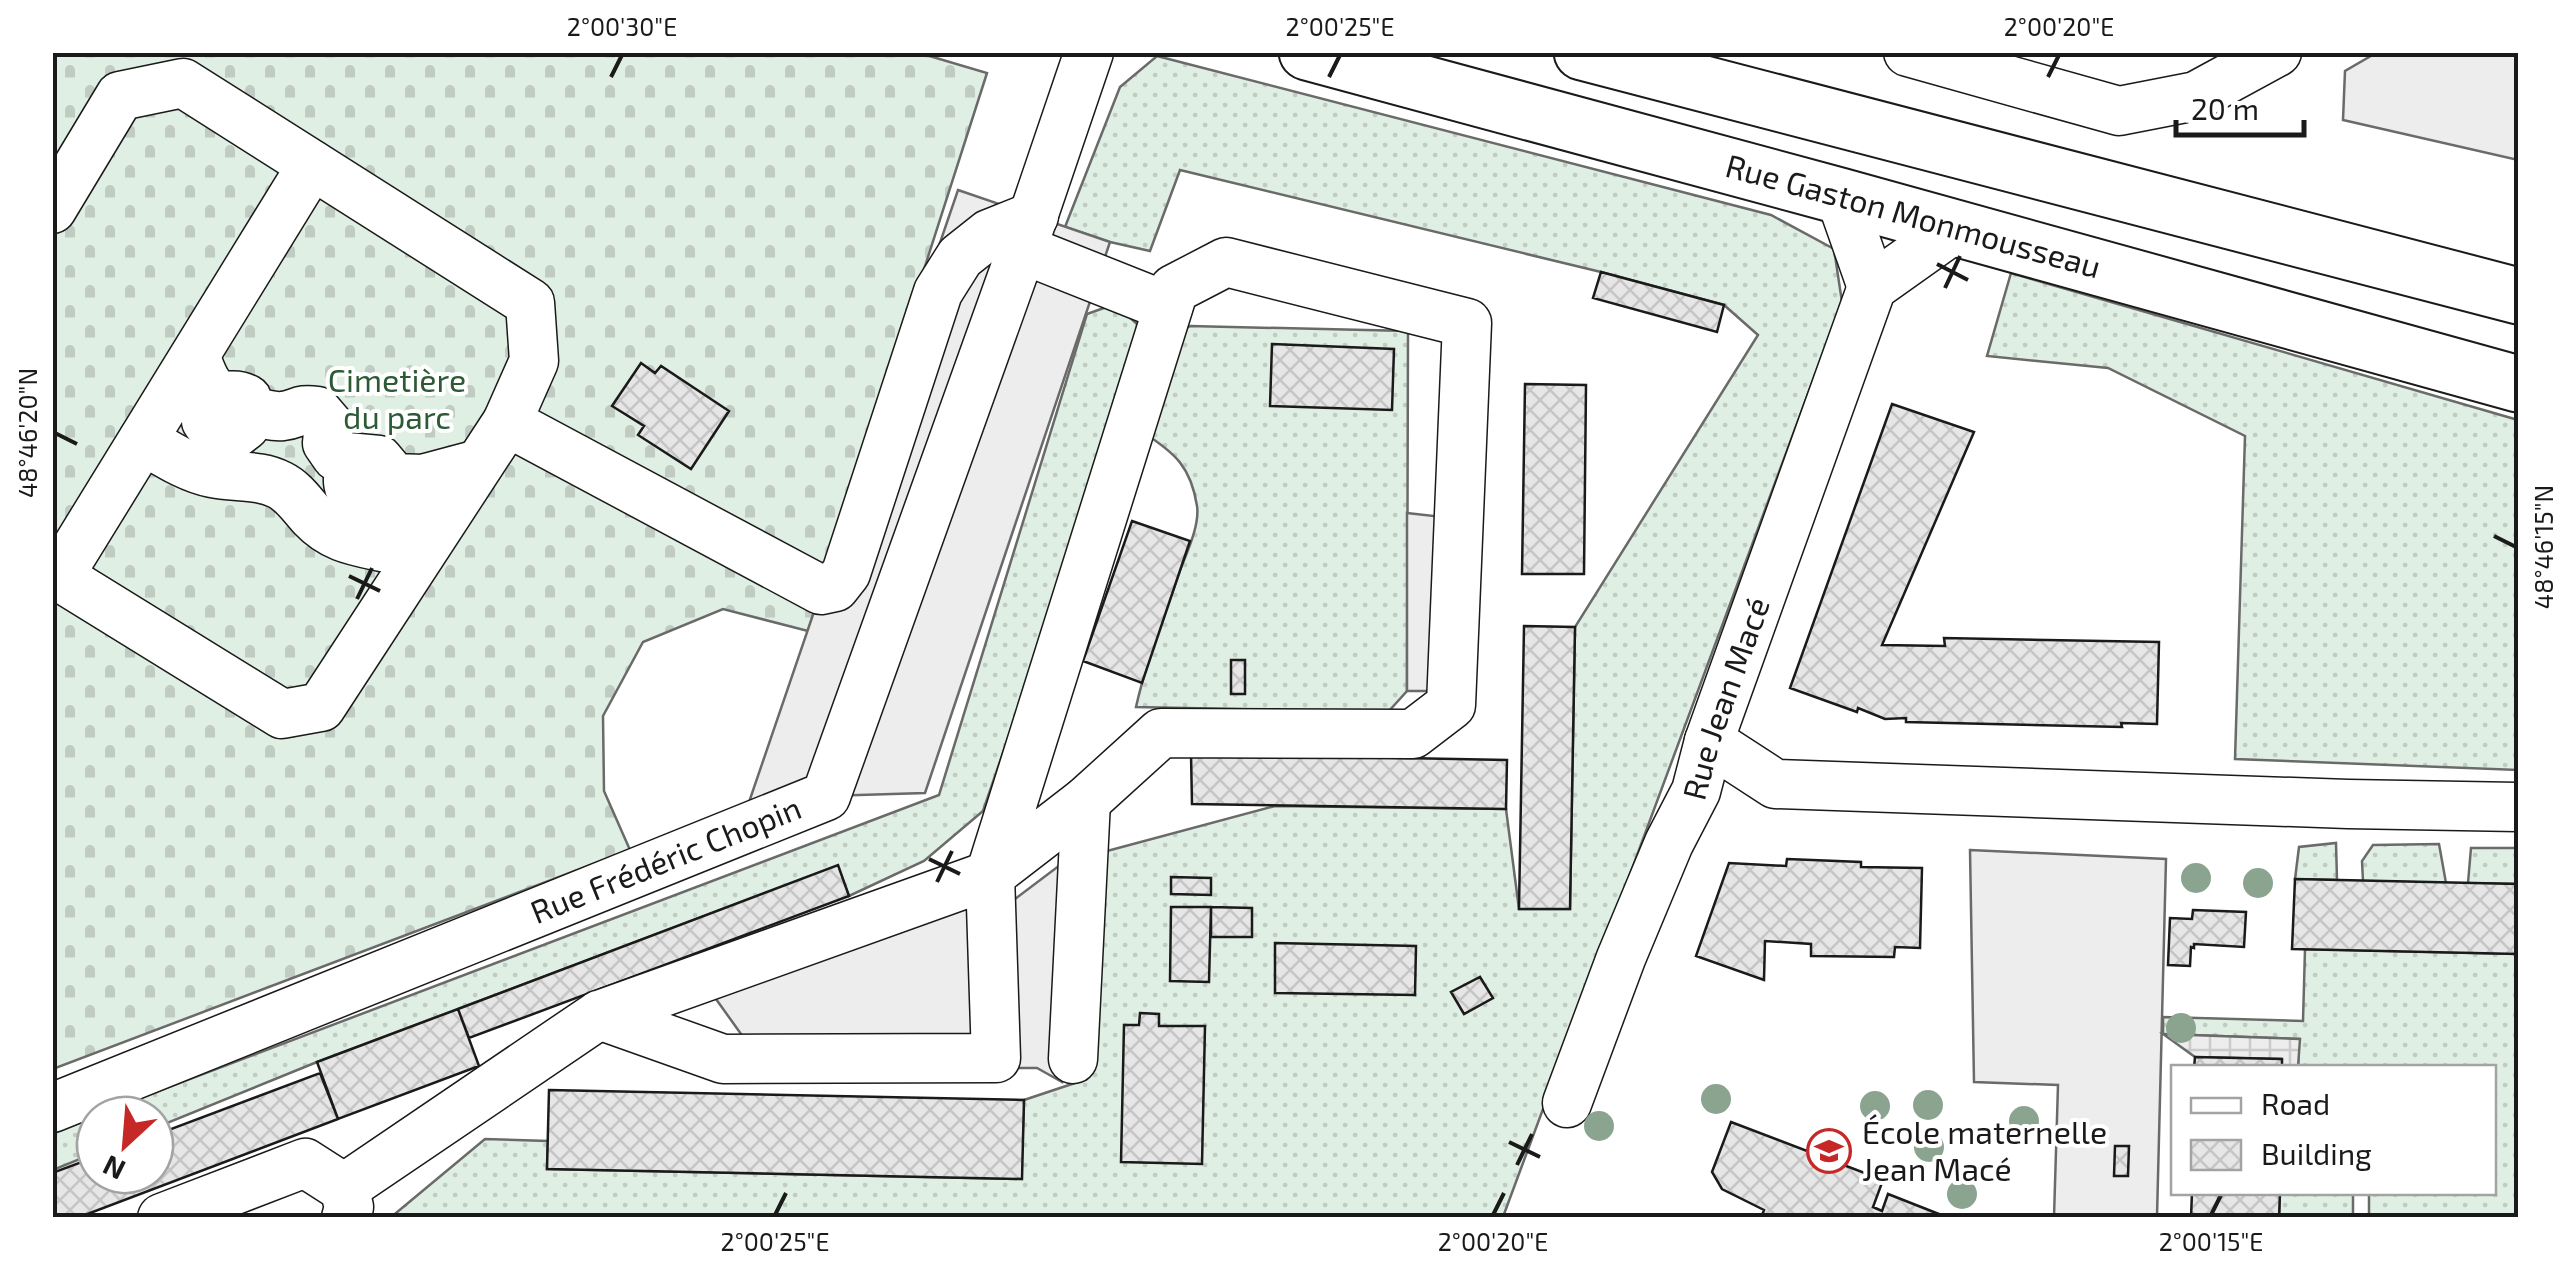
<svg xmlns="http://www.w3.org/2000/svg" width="2571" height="1270" viewBox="0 0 2571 1270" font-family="'Exo 2',sans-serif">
<defs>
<pattern id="grass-dots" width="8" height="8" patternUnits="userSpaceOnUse" patternTransform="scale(2.5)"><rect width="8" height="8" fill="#e0efe3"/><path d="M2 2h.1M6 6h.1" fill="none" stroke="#c0ccc2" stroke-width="1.8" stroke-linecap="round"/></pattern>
<pattern id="cemetery-stones" width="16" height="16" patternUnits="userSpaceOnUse" patternTransform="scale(2.5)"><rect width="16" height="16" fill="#e0efe3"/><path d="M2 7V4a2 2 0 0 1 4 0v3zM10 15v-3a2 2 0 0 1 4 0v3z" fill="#c0ccc2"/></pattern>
<pattern id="plaza-grid" width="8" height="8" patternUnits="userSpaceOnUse" patternTransform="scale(2.5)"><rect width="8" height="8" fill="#ededed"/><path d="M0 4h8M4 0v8" fill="none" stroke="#cbcbcb"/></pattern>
<pattern id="building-cross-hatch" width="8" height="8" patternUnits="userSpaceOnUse" patternTransform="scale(2.5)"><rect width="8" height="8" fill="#e6e6e6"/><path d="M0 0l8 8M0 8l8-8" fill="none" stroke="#c5c5c5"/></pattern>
</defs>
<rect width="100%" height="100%" fill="#fff"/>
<path fill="url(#grass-dots)" stroke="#6a6a6a" stroke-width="2.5" d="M1157,56l614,159 63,34 8,53 -339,915 -1113,1 95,-79 63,2 -1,28 474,10 3,-79 63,-21 20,-228 168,-45 231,3 13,100h51l5,-282 183,-292 -34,-30 -123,-33 -421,-102 -30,81 -40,-9 -45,-15 55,-140z
M2011,273l507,147v350l-283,-11 10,-323 -137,-68 -121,-12z
M1115,304l22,20v38l-154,449 -59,50 -75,35 -12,-30 -520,196 -162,66v-13h-60l844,-320 148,-481z
M1190,326l218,5 -1,360 -19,21 -252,-5c10,-45 28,-90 43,-134 7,-19 21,-47 18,-67 -6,-39 -22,-53 -53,-73l30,-97z
M2336,843l1,37 -42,-1 4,-32z
M2439,844l7,39 -83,-2 -1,-20 11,-16z
M2471,848h47v36l-50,-1z
M2305,949l213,5v263h-149v-24l125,-1v-124l-196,-1 1,-28 -136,-5v-17l140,4z
M95,1115v38l-42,17v-39z
M2280,1193h73v24l-74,1z"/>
<path fill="url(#cemetery-stones)" stroke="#6a6a6a" stroke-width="2.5" d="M916,52l71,21 -179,558 -85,-22 -80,33 -40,74 1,75 26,59 -577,219v-1016z"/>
<path fill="#ededed" stroke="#6a6a6a" stroke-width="2.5" d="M2376,53h142v107l-175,-40 2,-49z
M958,190l152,52 -185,551 -99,3 -79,12z
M1407,513l36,4 -5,174h-31z
M1970,850l196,9 -9,358h-103l4,-132 -84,-3z
M1068,859l-6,223 -25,-14h-31l-255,-20 -40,-56 228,-84 76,-9z"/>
<path fill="url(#plaza-grid)" stroke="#6a6a6a" stroke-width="2.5" d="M2163,1034l137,5 -2,28h-16l-1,-8 -86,-2z"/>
<path fill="url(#building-cross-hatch)" stroke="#1a1a1a" stroke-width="2.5" d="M1601,272l123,33 -7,27 -124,-34z
M1272,344l122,5 -2,61 -122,-4z
M641,363l14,10 6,-7 68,45 -38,58 -53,-34 6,-9 -32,-20z
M1525,384l61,1 -2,189h-62z
M1892,404l82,28 -92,213 63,1 -1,-8 215,4 -2,82 -36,-1 1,4 -216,-5v-4l-21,1 -27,-11 -1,4 -67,-24z
M1132,521l58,20 -48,142 -59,-22z
M1524,626l51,1 -5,282h-51z
M1231,660h14v34h-14z
M1191,754l316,6 -1,49 -314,-5z
M1787,859l74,3v5l61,1 -2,80 -25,-1 -1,10 -83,-1v-12l-46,-3 -1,39 -68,-24 33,-93 57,3z
M838,865l11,31 -380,142 -11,-29z
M1171,877l40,1v17l-40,-1z
M2295,879l223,5v70l-226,-5z
M1171,907h40l-2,75 -39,-1z
M1211,907l41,1v29h-41z
M2193,910l53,2 -2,35 -50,-3v4l-3,-1 -1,19 -22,-1 2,-47 22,1z
M1275,943l141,3 -1,49 -140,-2z
M1480,977l13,21 -29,16 -13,-22z
M458,1009l21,57 -141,53 -21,-57z
M1140,1013l19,1v12h46l-3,138 -81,-2 3,-137h15z
M2195,1057l87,2v9h-88z
M320,1073l18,46 -261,99h-25v-45l43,-16v18h60v-40z
M549,1090l475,10 -2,79 -475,-10z
M1731,1122l152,58 -10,27 9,4 6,-17 61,24h-188l3,-8 -42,-21 -10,-17z
M2115,1146h14l-1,30h-14z
M2192,1192h88l-1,26h-88z"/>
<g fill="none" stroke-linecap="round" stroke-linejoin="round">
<g stroke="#1a1a1a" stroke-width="51">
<g id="minor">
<path d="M1908,52l211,59 77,-15 81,-44"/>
<path d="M1840,196l32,91"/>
<path d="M52,209l68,-113 63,-13 347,220 4,58 -27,61 -186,285 -39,7 -230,-142"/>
<path d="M1022,249l146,58"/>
<path d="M1226,262l241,61 -16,382 -38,29 -252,-1 -75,68 -96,74 184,-586z"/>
<path d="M195,356c6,13 11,36 28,39 10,2 13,-2 24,4l1,11c11,3 23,7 35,6 16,-2 15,-8 34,-5l12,14 -2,18 9,13 43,4 15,18 29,1 56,-15"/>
<path d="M221,395l-13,10 -2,16 10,13 16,2 13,-10 3,-16"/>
<path d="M507,422l314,168 14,-3 11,-14 92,-281 22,-35 29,-23 45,-18"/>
<path d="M143,440c21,12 44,28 69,33 23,5 47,1 68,12 14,7 22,20 33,32 20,21 41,24 69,30l63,-40"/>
<path d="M356,459c-28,38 25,63 38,19"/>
<path d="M59,576l253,-411"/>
<path d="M1709,741l66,43 573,20 170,3"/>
<path d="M1073,1059l13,-258"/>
<path id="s1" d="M1567,1103l54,-145 48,-115 27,-52 13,-50 163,-454 83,-59"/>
<path id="s2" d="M52,1108l774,-312 196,-547 67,-197"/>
<path d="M344,1188l255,-173 124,44 273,-1 -6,-183 -391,140"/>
<path d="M162,1218l143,-55 39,25 5,19 -3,11"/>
</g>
</g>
<g stroke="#1a1a1a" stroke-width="59">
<g id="major">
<path id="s3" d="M1307,52l533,144 678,188"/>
<path d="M1582,52l936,244"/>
</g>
</g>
<use href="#minor" stroke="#fff" stroke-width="48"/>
<use href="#major" stroke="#fff" stroke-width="55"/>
</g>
<g fill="#8aa48f">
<circle cx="2196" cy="878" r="15"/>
<circle cx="2258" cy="883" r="15"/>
<circle cx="2181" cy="1028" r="15"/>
<circle cx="1716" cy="1099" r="15"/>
<circle cx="1928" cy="1105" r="15"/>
<circle cx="1875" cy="1106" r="15"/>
<circle cx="2024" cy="1121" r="15"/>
<circle cx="1599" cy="1126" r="15"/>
<circle cx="1929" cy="1147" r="15"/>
<circle cx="1962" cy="1194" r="15"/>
</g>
<path fill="none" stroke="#1a1a1a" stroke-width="4" d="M611,77l11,-22M1329,77l11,-22M2048,77l11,-22M1937,264l31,16M1945,288l15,-32M55,433l22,11M2494,536l22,11M349,576l31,15M357,599l15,-31M929,859l31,15M937,882l15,-31M1509,1142l31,15M1517,1165l15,-31M775,1215l11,-22M1493,1215l11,-22M2211,1215l11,-22"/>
<defs>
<g id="school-ring" transform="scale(2.25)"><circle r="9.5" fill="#fff" stroke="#c62828" stroke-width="1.5"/><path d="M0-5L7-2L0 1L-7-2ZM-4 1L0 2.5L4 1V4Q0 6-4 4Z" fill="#c62828"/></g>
</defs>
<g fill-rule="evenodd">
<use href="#school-ring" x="1829" y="1151"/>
</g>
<g text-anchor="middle" stroke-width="8" stroke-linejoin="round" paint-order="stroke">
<g font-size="32" fill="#1a1a1a" stroke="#fff">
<text dy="11" stroke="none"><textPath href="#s3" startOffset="628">Rue Gaston Monmousseau</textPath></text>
<text dy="11" stroke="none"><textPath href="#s1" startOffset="435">Rue Jean Macé</textPath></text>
<text dy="11" stroke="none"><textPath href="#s2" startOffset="662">Rue Frédéric Chopin</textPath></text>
</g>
<g font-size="32" fill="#2b5a34" stroke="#fff">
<text x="397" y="392">Cimetière<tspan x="397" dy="37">du parc</tspan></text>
</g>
<g font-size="32" fill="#1a1a1a" stroke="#fff" text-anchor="start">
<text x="1862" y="1144">École maternelle<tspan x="1862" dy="37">Jean Macé</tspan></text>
</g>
</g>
<rect width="2571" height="1270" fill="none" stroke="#ffffff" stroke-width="110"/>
<rect x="2171" y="1065" width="325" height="130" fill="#ffffff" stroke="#a3a3a3" stroke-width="2.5"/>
<rect x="2191" y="1098" width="50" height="15" fill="#ffffff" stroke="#a3a3a3" stroke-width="2.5"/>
<text x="2261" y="1115" font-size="30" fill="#1a1a1a">Road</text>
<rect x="2191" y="1140" width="50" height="30" fill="url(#building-cross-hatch)" stroke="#a3a3a3" stroke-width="2.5"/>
<text x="2261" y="1165" font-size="30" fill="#1a1a1a">Building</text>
<g transform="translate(125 1145) rotate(206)"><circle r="48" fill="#ffffff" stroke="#a3a3a3" stroke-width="2.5"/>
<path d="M0-8L18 38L0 25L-18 38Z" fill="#c62828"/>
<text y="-15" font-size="28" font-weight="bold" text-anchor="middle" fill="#1a1a1a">N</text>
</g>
<path d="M2176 120v15h128v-15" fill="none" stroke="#1a1a1a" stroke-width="5"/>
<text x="2191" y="120" font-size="30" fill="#1a1a1a" stroke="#ffffff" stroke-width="8" paint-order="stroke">20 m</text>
<rect x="55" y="55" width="2461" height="1160" fill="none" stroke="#1a1a1a" stroke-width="4"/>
<g font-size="25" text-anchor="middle" fill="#1a1a1a">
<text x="622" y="36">2°00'30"E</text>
<text x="1340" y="36">2°00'25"E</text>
<text x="2059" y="36">2°00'20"E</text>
<text transform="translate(28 433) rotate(-90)" y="9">48°46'20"N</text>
<text transform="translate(2544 547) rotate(-90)" y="9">48°46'15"N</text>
<text x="775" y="1251">2°00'25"E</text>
<text x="1493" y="1251">2°00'20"E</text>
<text x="2211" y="1251">2°00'15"E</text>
</g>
</svg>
